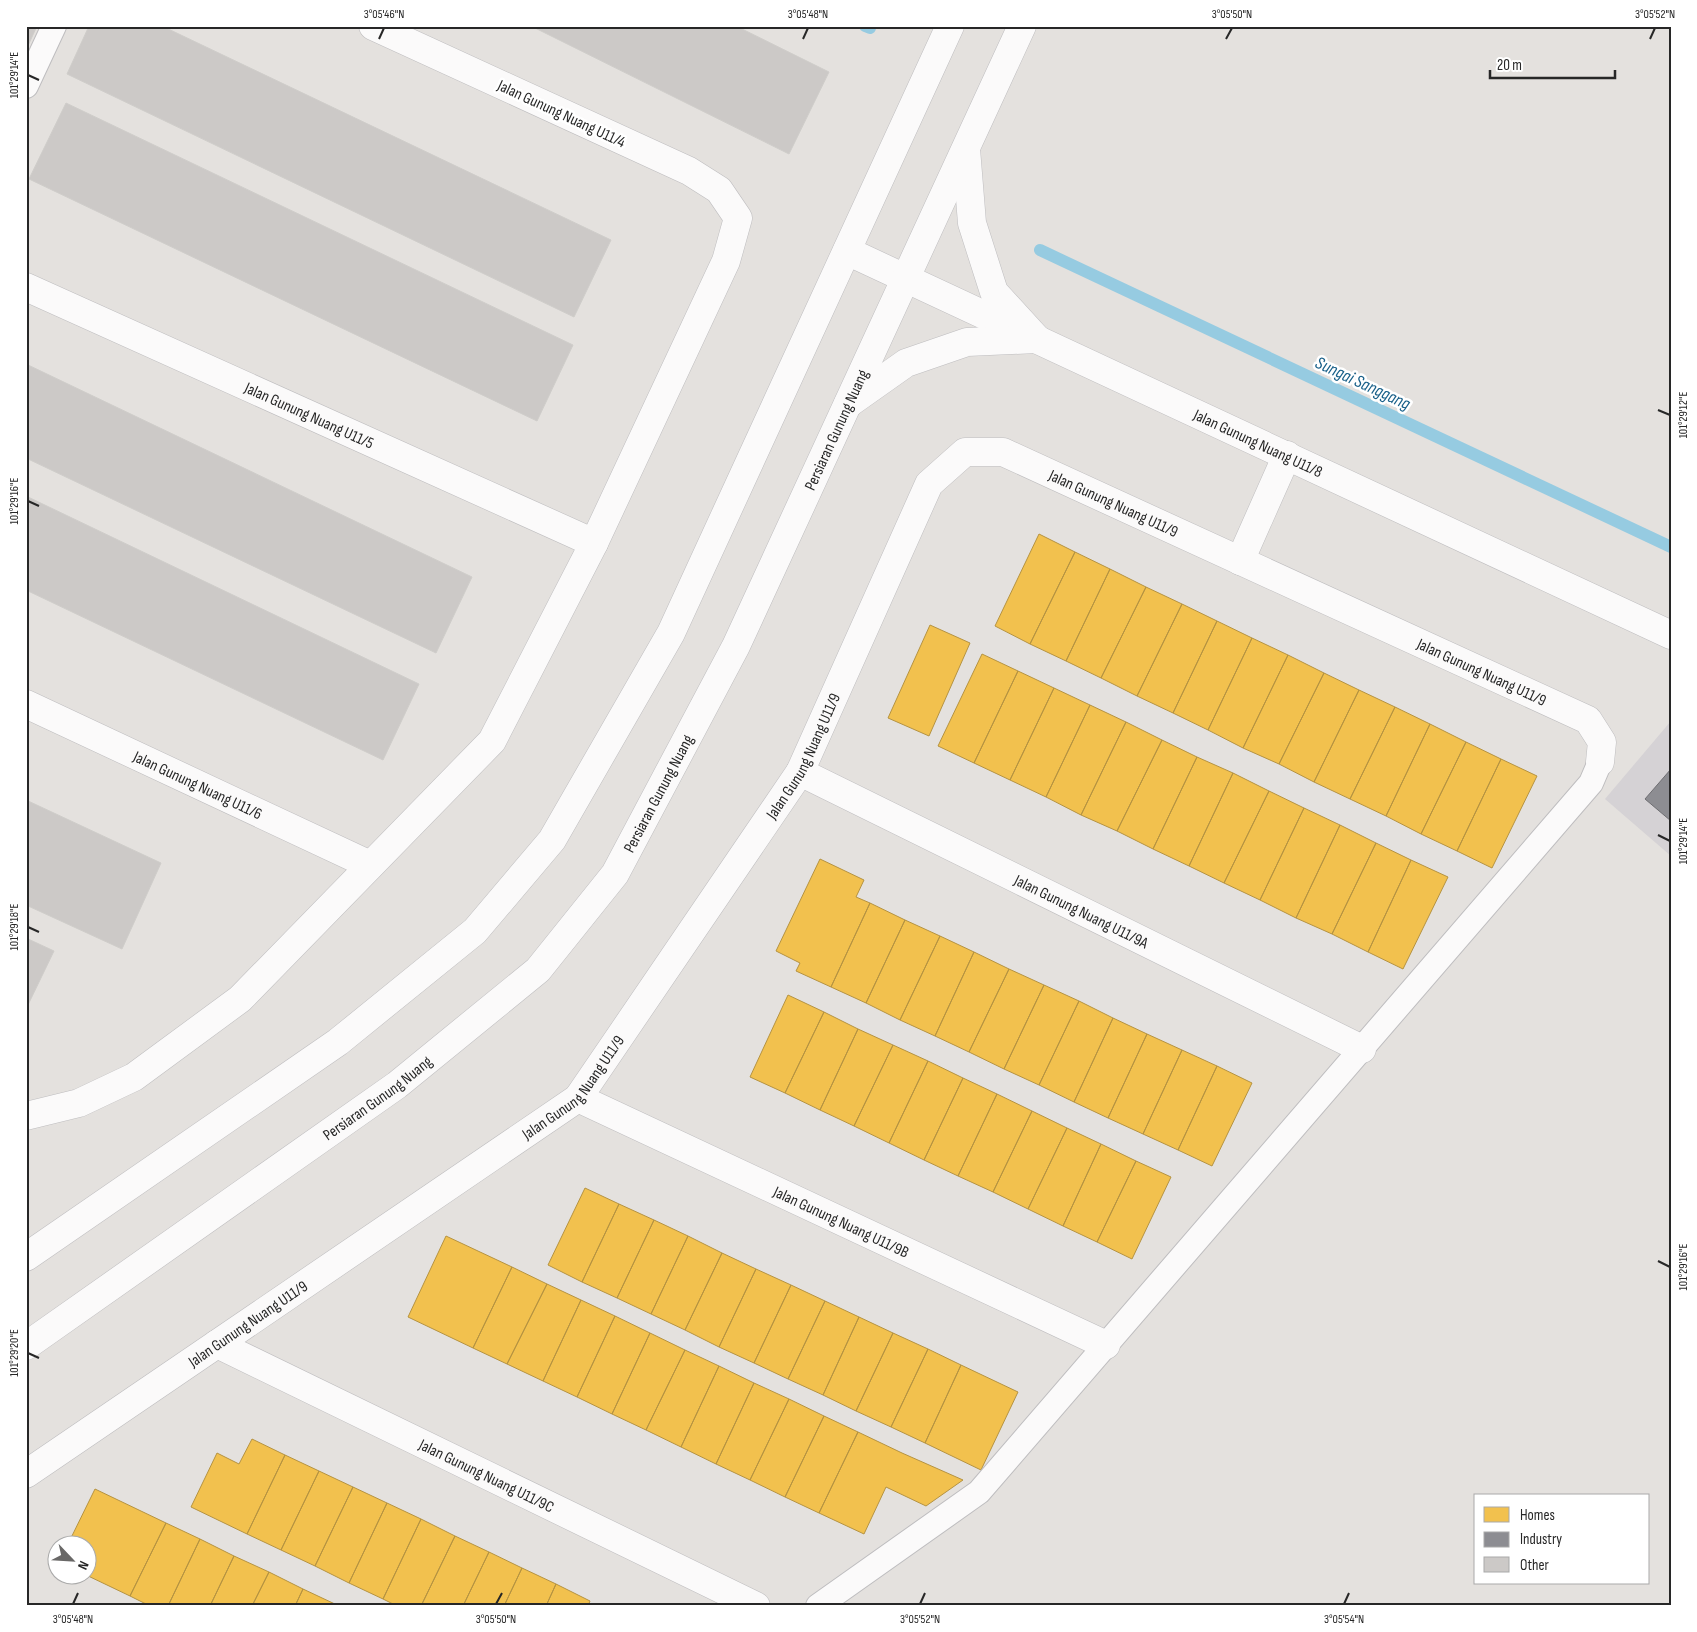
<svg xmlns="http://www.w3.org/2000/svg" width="1697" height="1632" viewBox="0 0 1697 1632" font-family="'Sofia Sans Condensed',sans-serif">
<rect width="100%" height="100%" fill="#e4e1de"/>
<path fill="#d5d2d5" d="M1671,721v135l-66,-57z"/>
<path fill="#f2c14e" stroke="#b59342" d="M1039,534l36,18 -45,92 -35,-18z
M1075,552l35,17 -44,92 -36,-17z
M1110,569l36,18 -45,91 -35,-17z
M1146,587l36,17 -45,92 -36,-18z
M1182,604l35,17 -44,92 -36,-17z
M1217,621l35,17 -44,92 -35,-17z
M930,625l40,18 -41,93 -41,-18z
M1252,638l36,17 -45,93 -35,-18z
M982,654l36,17 -44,92 -36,-17z
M1288,655l36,18 -45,91 -36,-16z
M1018,671l36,17 -44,92 -36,-17z
M1324,673l35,17 -45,92 -35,-18z
M1054,688l36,17 -44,92 -36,-17z
M1359,690l36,17 -45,92 -36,-17z
M1090,705l36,17 -45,93 -35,-18z
M1395,707l35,17 -44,92 -36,-17z
M1126,722l36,18 -45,91 -36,-16z
M1430,724l36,18 -45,92 -35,-18z
M1162,740l35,17 -44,92 -36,-18z
M1466,742l35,17 -44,92 -36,-17z
M1197,757l36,16 -44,93 -36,-17z
M1501,759l36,17 -45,92 -35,-17z
M1233,773l36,18 -45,92 -35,-17z
M1269,791l35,17 -44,92 -36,-17z
M1304,808l36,17 -44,93 -36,-18z
M1340,825l36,18 -44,91 -36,-16z
M1376,843l35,17 -43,92 -36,-18z
M820,859l44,21 -8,17 14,6 -39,84 -35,-16 4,-8 -24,-12z
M1411,860l37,17 -45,92 -35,-17z
M870,903l35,17 -39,83 -35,-16z
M905,920l35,16 -40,84 -34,-17z
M940,936l34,16 -39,84 -35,-16z
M974,952l35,17 -40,83 -34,-16z
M1009,969l35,16 -40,84 -35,-17z
M1044,985l35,16 -40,84 -35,-16z
M788,995l36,17 -39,81 -35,-16z
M1079,1001l34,17 -39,84 -35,-17z
M824,1012l34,17 -38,81 -35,-17z
M1113,1018l34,16 -39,84 -34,-16z
M858,1029l35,16 -39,81 -34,-16z
M1147,1034l35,16 -39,84 -35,-16z
M893,1045l35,16 -39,82 -35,-17z
M1182,1050l35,16 -39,84 -35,-16z
M928,1061l35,17 -39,82 -35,-17z
M1217,1066l35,17 -40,83 -34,-16z
M963,1078l34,16 -39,82 -34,-16z
M997,1094l35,17 -39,81 -35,-16z
M1032,1111l35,17 -39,81 -35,-17z
M1067,1128l34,16 -38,82 -35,-17z
M1101,1144l35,17 -39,81 -34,-16z
M1136,1161l35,16 -39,82 -35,-17z
M585,1188l34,16 -37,78 -34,-17z
M619,1204l35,16 -37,78 -35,-16z
M654,1220l34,16 -37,78 -34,-16z
M446,1236l66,31 -39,81 -65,-31z
M688,1236l34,17 -37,77 -34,-16z
M722,1253l34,16 -37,78 -34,-17z
M512,1267l35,17 -40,80 -34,-16z
M756,1269l35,16 -37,78 -35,-16z
M547,1284l34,16 -38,81 -36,-17z
M791,1285l34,16 -37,78 -34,-16z
M581,1300l34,16 -38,81 -34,-16z
M825,1301l34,16 -36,78 -35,-16z
M615,1316l35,17 -38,81 -35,-17z
M859,1317l34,16 -37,78 -33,-16z
M650,1333l35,17 -39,80 -34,-16z
M893,1333l35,16 -37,78 -35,-16z
M928,1349l33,16 -36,78 -34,-16z
M685,1350l34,16 -38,81 -35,-17z
M961,1365l57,27 -37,78 -56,-27z
M719,1366l35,17 -38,81 -35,-17z
M754,1383l35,16 -39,81 -34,-16z
M789,1399l35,17 -39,81 -35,-17z
M824,1416l34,16 -39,81 -34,-16z
M858,1432l44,21 61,27 -37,26 -40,-19 -22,47 -45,-21z
M252,1439l33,16 -38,79 -56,-27 26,-54 22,11z
M285,1455l34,16 -38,79 -34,-16z
M319,1471l34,16 -38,79 -34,-16z
M353,1487l34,16 -38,80 -34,-17z
M95,1489l71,34 -36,73 -46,-22h4v-30h-20z
M387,1503l34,16 -38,80 -34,-16z
M421,1519l34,17 -34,70h-24l-14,-7z
M166,1523l34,16 -32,67h-18l-20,-10z
M455,1536l34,16 -26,54h-42z
M200,1539l34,17 -24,50h-42z
M489,1552l33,16 -18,38h-41z
M234,1556l35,16 -17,34h-42z
M522,1568l34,16 -10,22h-42z
M269,1572l34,17 -8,17h-43z
M556,1584l34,17 -2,5h-42z
M303,1589l34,16v1h-42z"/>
<path fill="#8d8d92" stroke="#6e6e72" d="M1671,769v52l-26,-22z"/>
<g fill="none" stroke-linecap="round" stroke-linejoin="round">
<path stroke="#96cbe1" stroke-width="12" d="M865,26l5,2
M1040,250l631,297"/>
</g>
<path fill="#ccc9c7" stroke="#cfcdca" d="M26,26h11l-11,24z
M89,26h73l449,214 -37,77 -507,-243z
M531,26h205l93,46 -40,82z
M66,103l507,242 -36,76 -508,-242z
M26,364l446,213 -36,76 -410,-195z
M26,496l393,188 -36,76 -357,-170z
M26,800l135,63 -39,86 -96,-44z
M26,938l28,13 -28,58z"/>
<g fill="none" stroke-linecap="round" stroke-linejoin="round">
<g stroke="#bebdbf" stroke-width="26">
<path id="service" d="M26,86l28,-60
M818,1606l161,-114 612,-709 9,-21"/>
</g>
<g stroke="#bebdbf" stroke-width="29">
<g id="minor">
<path id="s1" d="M847,251l824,384"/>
<path id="s2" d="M26,287l568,256"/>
<path d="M1240,561l47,-106"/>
<path id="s3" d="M26,704l344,161"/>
<path id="s4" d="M800,772l562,277"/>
<path id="s5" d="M578,1098l528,247"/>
<path d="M26,1116l53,-13 55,-26 106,-78 252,-258 102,-198 132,-282 12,-43 -19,-28 -30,-19 -316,-145"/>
<path id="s6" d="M217,1344l539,262"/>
<path id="s7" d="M26,1474l552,-376 222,-326 129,-288 36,-32h38l585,268 14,22 -2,20"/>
</g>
</g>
<g stroke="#bebdbf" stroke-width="29">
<g id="tertiary">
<path d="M966,149l6,74 22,69 43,47"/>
<path d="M848,404l58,-41 61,-21 70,-3"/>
<path d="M26,1257l312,-215 137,-111 77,-91 119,-207 279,-607"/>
<path id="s8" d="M26,1346l371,-261 141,-115 77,-96 121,-228 286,-620"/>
</g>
</g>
<use href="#service" stroke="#fbfafa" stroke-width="24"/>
<use href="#minor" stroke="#fbfafa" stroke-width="28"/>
<use href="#tertiary" stroke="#fbfafa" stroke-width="28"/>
</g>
<path fill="none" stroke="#272727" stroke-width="2" d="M379,39l5,-11M803,39l5,-11M1226,39l6,-11M1650,39l5,-11M28,75l11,5M1658,410l12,5M28,501l11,5M1658,835l12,6M28,927l11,5M1658,1261l12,6M28,1353l11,5M73,1604l5,-11M496,1604l6,-11M920,1604l5,-11M1344,1604l5,-11"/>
<g text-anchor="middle" stroke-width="5" stroke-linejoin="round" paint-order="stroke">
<g font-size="16" fill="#272727" stroke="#fff">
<text transform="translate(562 113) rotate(25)" y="6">Jalan Gunung Nuang U11/4</text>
<text dy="6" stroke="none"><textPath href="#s2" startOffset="311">Jalan Gunung Nuang U11/5</textPath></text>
<text dy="6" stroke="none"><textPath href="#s8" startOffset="1255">Persiaran Gunung Nuang</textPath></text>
<text dy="6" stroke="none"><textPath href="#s1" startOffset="454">Jalan Gunung Nuang U11/8</textPath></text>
<text dy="6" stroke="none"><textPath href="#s7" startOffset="1586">Jalan Gunung Nuang U11/9</textPath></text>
<text dy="6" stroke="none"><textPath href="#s7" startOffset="1991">Jalan Gunung Nuang U11/9</textPath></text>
<text dy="6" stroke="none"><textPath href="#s7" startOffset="1078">Jalan Gunung Nuang U11/9</textPath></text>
<text dy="6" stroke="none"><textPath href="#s3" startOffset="190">Jalan Gunung Nuang U11/6</textPath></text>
<text dy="6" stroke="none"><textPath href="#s8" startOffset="850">Persiaran Gunung Nuang</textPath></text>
<text dy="6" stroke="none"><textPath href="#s4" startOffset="314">Jalan Gunung Nuang U11/9A</textPath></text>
<text dy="6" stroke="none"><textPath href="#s7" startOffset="672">Jalan Gunung Nuang U11/9</textPath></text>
<text dy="6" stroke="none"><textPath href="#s8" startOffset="430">Persiaran Gunung Nuang</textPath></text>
<text dy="6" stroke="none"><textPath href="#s5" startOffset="291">Jalan Gunung Nuang U11/9B</textPath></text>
<text dy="6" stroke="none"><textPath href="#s7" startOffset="268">Jalan Gunung Nuang U11/9</textPath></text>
<text dy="6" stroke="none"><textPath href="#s6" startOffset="300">Jalan Gunung Nuang U11/9C</textPath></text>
</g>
<g font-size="18" font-style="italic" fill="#196089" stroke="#fff">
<text transform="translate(1363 383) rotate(25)" y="6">Sungai Sanggang</text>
</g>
</g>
<rect width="1697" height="1632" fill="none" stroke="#ffffff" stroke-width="55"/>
<rect x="1474" y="1494" width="175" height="90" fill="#ffffff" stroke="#a9a9a9"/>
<rect x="1484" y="1507" width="25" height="15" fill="#f2c14e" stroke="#a9a9a9"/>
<text x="1520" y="1520" font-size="15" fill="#272727">Homes</text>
<rect x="1484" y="1532" width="25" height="15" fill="#8d8d92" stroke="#a9a9a9"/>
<text x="1520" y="1544" font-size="15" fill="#272727">Industry</text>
<rect x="1484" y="1557" width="25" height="15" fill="#ccc9c7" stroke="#a9a9a9"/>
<text x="1520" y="1570" font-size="15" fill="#272727">Other</text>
<g transform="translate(72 1560) rotate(115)"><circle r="24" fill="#ffffff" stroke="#a9a9a9"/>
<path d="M0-4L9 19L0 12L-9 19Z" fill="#696867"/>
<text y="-8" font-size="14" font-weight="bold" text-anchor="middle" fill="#272727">N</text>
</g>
<path d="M1490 70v8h125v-8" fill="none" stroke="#272727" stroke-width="2.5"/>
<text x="1497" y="70" font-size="15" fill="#272727" stroke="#ffffff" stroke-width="4" paint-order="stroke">20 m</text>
<rect x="28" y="28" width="1642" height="1576" fill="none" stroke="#272727" stroke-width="2"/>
<g font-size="12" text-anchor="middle" fill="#272727">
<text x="384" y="18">3°05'46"N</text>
<text x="808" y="18">3°05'48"N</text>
<text x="1232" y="18">3°05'50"N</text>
<text x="1655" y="18">3°05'52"N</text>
<text transform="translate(14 75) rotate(-90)" y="4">101°29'14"E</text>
<text transform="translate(1683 415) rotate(-90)" y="4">101°29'12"E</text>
<text transform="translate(14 501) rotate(-90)" y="4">101°29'16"E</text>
<text transform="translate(1683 841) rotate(-90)" y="4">101°29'14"E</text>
<text transform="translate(14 927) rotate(-90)" y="4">101°29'18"E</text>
<text transform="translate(1683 1267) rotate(-90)" y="4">101°29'16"E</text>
<text transform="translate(14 1353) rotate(-90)" y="4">101°29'20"E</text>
<text x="73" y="1623">3°05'48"N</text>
<text x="496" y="1623">3°05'50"N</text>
<text x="920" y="1623">3°05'52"N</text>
<text x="1344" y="1623">3°05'54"N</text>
</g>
</svg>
